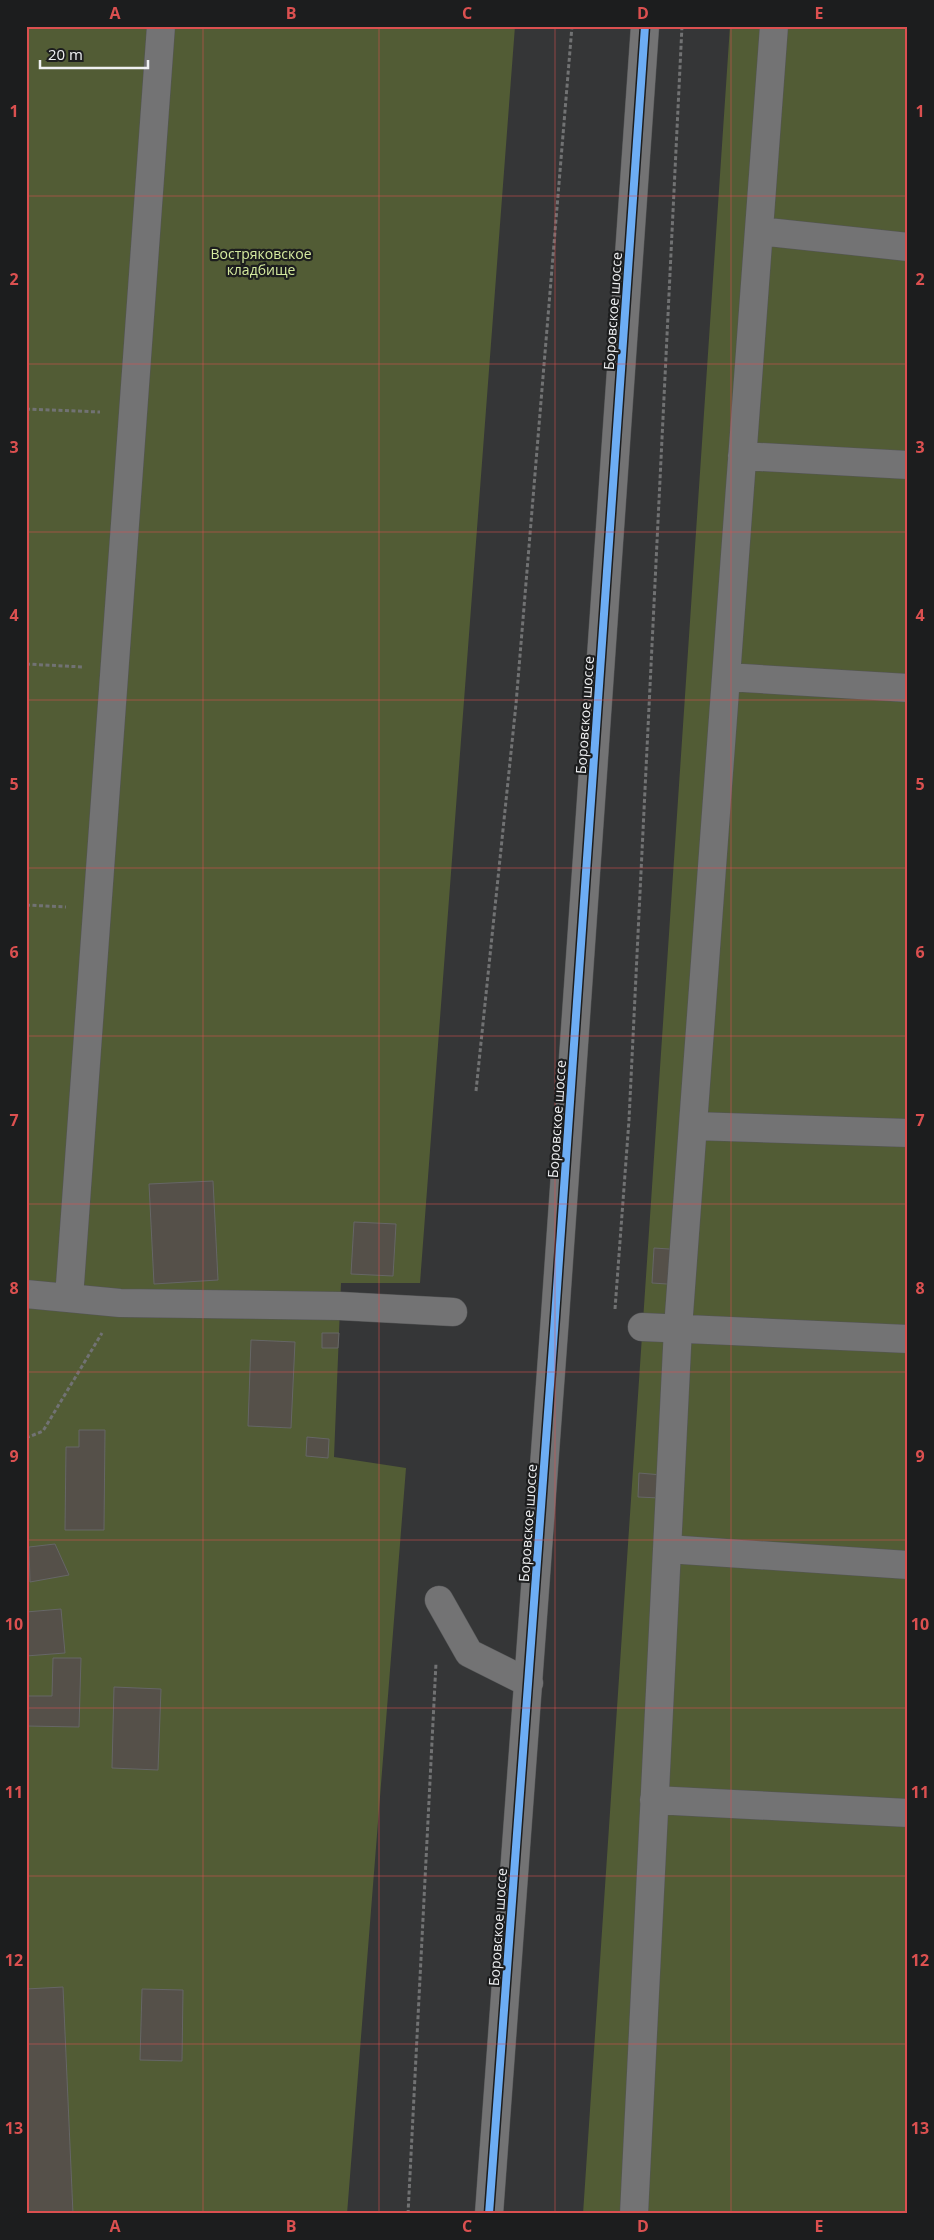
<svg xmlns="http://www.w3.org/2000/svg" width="934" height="2240" viewBox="0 0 934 2240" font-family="'Open Sans',sans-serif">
<rect width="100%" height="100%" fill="#353637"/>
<path fill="#525c35" d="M26,26h489l-95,1257h-79l-7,174 72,11 -59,746h-321z
M730,26h178v2188h-325z"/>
<path fill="#555049" stroke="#666" d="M213,1181l5,99 -64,4 -5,-100z
M354,1222l42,2 -3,52 -42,-2z
M654,1248l31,2 -3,35 -30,-2z
M322,1333h17l-1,15h-16z
M251,1340l44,2 -4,86 -43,-2z
M79,1430h26l-1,100h-39l1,-83h13z
M307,1437l22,2 -1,19 -22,-2z
M639,1473l23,2 -2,23 -22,-1z
M55,1544l14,31 -39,7 -1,-35z
M61,1609l4,44 -39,3v-44z
M53,1658h28l-2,69 -53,-1v-30h26z
M114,1687l47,2 -3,81 -46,-2z
M63,1987l10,227h-47v-225z
M142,1989l41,1 -1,71 -42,-1z"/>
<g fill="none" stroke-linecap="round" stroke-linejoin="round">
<g stroke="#545556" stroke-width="29">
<path id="minor" d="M759,231l149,16
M742,456l166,9
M726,677l182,11
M693,1126l215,7
M26,1294l94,9 220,3 113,6
M69,1298l92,-1272
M642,1327l266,12
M667,1549l241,16
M439,1600l30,53 60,30
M654,1800l254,13
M489,2214l66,-897 90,-1291
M634,2214l44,-886 96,-1302"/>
</g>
<path stroke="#717273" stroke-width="3" stroke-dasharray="4 2.5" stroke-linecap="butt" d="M26,409l74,3
M26,664l57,3
M26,905l40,2
M476,1091l40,-387 56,-678
M615,1309l14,-189 53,-1094
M26,1438l17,-7 59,-98
M408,2214l28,-551"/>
<use href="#minor" stroke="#737374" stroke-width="28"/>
<g stroke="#1c1d1e" stroke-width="11">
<path id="cycleway" d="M489,2214l66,-897 90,-1291"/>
</g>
<use href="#cycleway" stroke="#6dadf4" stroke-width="8"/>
</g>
<path fill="none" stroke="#db5050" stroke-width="1" stroke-opacity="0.55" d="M203,26v2188M379,26v2188M555,26v2188M731,26v2188M26,196h882M26,364h882M26,532h882M26,700h882M26,868h882M26,1036h882M26,1204h882M26,1372h882M26,1540h882M26,1708h882M26,1876h882M26,2044h882"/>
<g text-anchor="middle" stroke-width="4.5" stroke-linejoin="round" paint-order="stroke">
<g font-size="14" fill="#d5ea9f" stroke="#1c1d1e">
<text x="261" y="259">Востряковское<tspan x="261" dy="16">кладбище</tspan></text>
</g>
<g font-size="14" fill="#eff0f2" stroke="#1c1d1e">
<text transform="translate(613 311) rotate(-86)" y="5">Боровское шоссе</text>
<text transform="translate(585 715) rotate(-86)" y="5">Боровское шоссе</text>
<text transform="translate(557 1119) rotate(-86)" y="5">Боровское шоссе</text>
<text transform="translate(528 1523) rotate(-86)" y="5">Боровское шоссе</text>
<text transform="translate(498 1927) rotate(-86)" y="5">Боровское шоссе</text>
</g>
</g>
<rect width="934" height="2240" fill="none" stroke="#1c1d1e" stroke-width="55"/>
<path d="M40 60v8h108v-8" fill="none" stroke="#eff0f2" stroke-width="2.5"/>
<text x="48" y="60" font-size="15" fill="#eff0f2" stroke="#1c1d1e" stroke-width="4" paint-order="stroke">20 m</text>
<rect x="28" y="28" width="878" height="2184" fill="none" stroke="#db5050" stroke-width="2"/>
<g font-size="16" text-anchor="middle" font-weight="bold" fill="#db5050">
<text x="115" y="19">A</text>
<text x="291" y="19">B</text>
<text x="467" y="19">C</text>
<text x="643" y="19">D</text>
<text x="819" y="19">E</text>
<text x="14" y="117">1</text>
<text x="920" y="117">1</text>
<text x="14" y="285">2</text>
<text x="920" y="285">2</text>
<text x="14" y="453">3</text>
<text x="920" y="453">3</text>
<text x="14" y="621">4</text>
<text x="920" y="621">4</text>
<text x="14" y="790">5</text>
<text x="920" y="790">5</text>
<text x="14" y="958">6</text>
<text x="920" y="958">6</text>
<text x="14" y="1126">7</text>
<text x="920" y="1126">7</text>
<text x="14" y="1294">8</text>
<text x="920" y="1294">8</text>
<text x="14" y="1462">9</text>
<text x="920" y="1462">9</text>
<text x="14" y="1630">10</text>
<text x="920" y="1630">10</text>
<text x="14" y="1798">11</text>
<text x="920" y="1798">11</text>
<text x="14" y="1966">12</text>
<text x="920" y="1966">12</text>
<text x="14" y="2134">13</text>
<text x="920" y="2134">13</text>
<text x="115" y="2232">A</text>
<text x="291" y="2232">B</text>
<text x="467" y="2232">C</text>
<text x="643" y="2232">D</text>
<text x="819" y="2232">E</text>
</g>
</svg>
